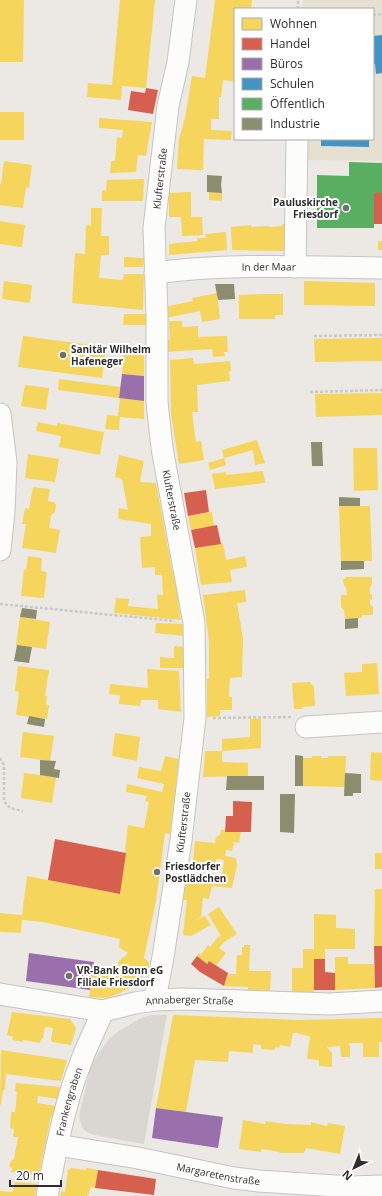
<svg xmlns="http://www.w3.org/2000/svg" width="382" height="1196" viewBox="0 0 382 1196" font-family="'Open Sans',sans-serif">
<rect width="100%" height="100%" fill="#ece8e4"/>
<path fill="#e6e0d3" d="M303,0h79v161l-80,-1v-21h71v-130h-70z"/>
<path fill="#dad6d2" d="M150,1015h17l-23,129 -50,-9 -7,-3 -4,-3 -4,-13 12,-51 10,-15 9,-12 9,-7 20,-12z"/>
<path fill="#f6d55c" d="M0,0h24l-1,62h-23z
M120,0h35l-9,88 -24,-2 -1,14 -34,-3 1,-14 24,2z
M215,0h37l-1,9h-16v73l-12,-2 -2,17h-2v22h-8v11l21,1 -1,9 -27,-1 -1,31 -26,-1 2,-30 6,-21 7,-42 13,2z
M0,112h24v28h-24z
M99,118l53,4 -6,34 -8,-1 -2,17 -26,1 1,-12h4l2,-24 5,1 1,-8 -24,-2z
M4,161l28,4 -3,23 -3,-1 -3,21 -23,-3v-21h1z
M144,179l-1,22h-41v-10l4,-1 1,-10z
M191,192v25h11l1,18 -21,1 -1,-19h-12v-24z
M209,192l13,1v8l-13,-1z
M91,208h11l-1,28h8v19h-8l-2,23 24,2 1,-6h20l-1,36 -71,-7 3,-50 10,1 1,-29 5,1z
M0,221l25,4 -3,22 -22,-3z
M283,224h6l-2,24 -4,3 -51,-1 -1,-23 20,-2v2l18,-1v1l13,-1z
M226,232l1,18 -58,5v-11l28,-3v-3h9l-1,-4z
M378,241h4v9h-4z
M124,257l20,1 -1,9h-19z
M4,281l28,4 -2,18 -28,-4z
M304,281l71,2v23l-71,-1z
M217,293l3,26 -18,3 -2,-11 -34,7 -2,-11 29,-6 -1,-3z
M263,294h20v21h-8v4h-36v-24z
M124,314h24l-2,11h-23z
M169,321h13v6l16,-1v11l29,-1 1,16h-4l1,4 -12,1 -1,-8 -47,3v-12h5z
M23,336l83,11 -4,31 -84,-11z
M382,338v23l-67,1 -1,-23z
M124,351l20,2v23l-22,-2z
M193,358l1,6 36,-3 1,10h-2l1,10 -33,4 1,27h-6l4,30 5,-1 3,19 -25,4 -8,-50 -1,-54z
M59,379l61,8 -1,11 -61,-8z
M25,385l24,3 -3,22 -25,-4z
M382,393v22l-66,2 -1,-23z
M120,398l24,3v18l-24,-2 -1,13 -14,-1 2,-14 11,1z
M38,422l19,4v-3l47,9 -4,23 -41,-8 2,-11 -25,-5z
M257,440l8,23 -10,2 -2,-15 -29,8 -2,-8z
M353,448h24l1,42 -24,1z
M28,454l31,5 -4,23 -30,-4z
M119,455l25,6 -4,21 16,1 17,91h5l3,28h-3l3,18 -67,-7 2,-15 13,1 -1,7 30,3 -1,-14h6l-1,-20h-7v-8l-13,1 -2,-31 11,-1v-12l-33,-5 1,-11 9,2 -6,-31 -7,-2z
M224,458l2,7 -16,5 -2,-7z
M263,471l2,12 -50,6 -3,-15 14,-2v3z
M33,487l17,2 -2,12 6,1 2,3 -1,7 -4,3 -2,13 11,2 -4,23 -34,-5 4,-24h-4l3,-16 4,1z
M339,506h31l2,55h-31z
M212,512l2,14 -23,4 -3,-14z
M223,543l3,17 19,-4 2,11 -17,3 2,12 -31,3 -6,-37z
M28,556l14,2 -1,13 6,1 -3,26 -23,-2 3,-27 2,1z
M346,577h26v7l-2,3v7l2,1v5l-2,-1v5l3,3v8h-11v3l-17,1 -1,-9 -3,-3v-12h6l-1,-7 -2,-3 -1,-5z
M245,590l1,12 -9,1 6,36 -1,38 -12,1 -1,19h3v13h-12v6l-13,1v-38h2v-37l-6,-47z
M20,617l30,5 -4,27 -30,-4z
M156,623l28,1v12l-29,-3z
M174,646l11,1v21h-25v-11l14,1z
M377,663l2,31 -33,2 -2,-23 18,-1v-8z
M18,666l31,4 -4,26h2l-1,9h3l-2,14 -31,-4 3,-23 -4,-1z
M147,669l32,2 2,41 -23,-3v-9h-17l-1,6 -21,-2 1,-9 -11,-1 1,-10 38,4z
M310,682l4,5 1,19 -13,1v2h-8l-2,-26z
M250,719h11v29l-39,3v-12l28,-2z
M23,732l31,4 -4,25 -30,-4z
M115,733l25,4 -3,24 -25,-5z
M205,751h17v11l26,1v13l-45,1z
M371,752l11,1v28l-12,-1z
M165,756l14,3 -9,75 -5,-1 -9,68 -12,57 5,4v8l-20,18 -9,5 -14,5 -17,-1 5,-31 22,3 3,-4 -1,-3 10,-9 -9,-6 1,-8 -77,-17 -21,-2 -1,13 -21,-1v-19l22,2 5,-39 93,18 8,-69 16,3 5,-26 -4,-1 2,-5 -21,-4 1,-8 35,8 2,-8 -27,-6 2,-11 22,4z
M312,756h9v2h7v-2h18l-1,31 -42,-1v-28h9z
M24,773l32,4 -4,26 -31,-5z
M221,830h4v2l16,-1 -2,12 -5,-1 -2,9 -6,-1 -1,6 11,2 1,7 -5,23 -11,-1 3,-27 -8,-1 -1,5 -22,-3 2,-20 20,2 1,-6 4,-2z
M375,853h7v16h-7z
M187,874l13,1 21,5v7l-9,-1 -3,13 -6,-1 -2,19 -7,4 11,-5 6,9 -20,11 -8,-1 4,-35h-4z
M375,889h7v57h-8z
M219,907l18,27 -13,8 -5,6 7,5 -10,13 -7,-5 -2,3 -10,-8 2,-3 2,2 7,-10 2,2 8,-10 3,-1 -13,-22z
M314,914l22,1v13l19,1v20h-30v10h-11v33h-22v-24h11v-19h11z
M244,945h6l-1,26h22l-1,20h-22v-4l-24,-1 4,-12h8l1,-19h5v-8h2z
M335,957h13v7h26l1,24 -40,2z
M12,1012l58,7 6,9 -5,17 -19,-3 -1,-2 2,-12 -8,-1 -2,11 -3,3v2l-17,-3v2l-11,-2 1,-3 -6,-2z
M173,1015l126,5 83,-2v24h-3v15h-16v-14h-13l-2,1 2,2v11h-9l-1,-11 -13,1 5,6v14l-13,-1v-6l-12,-1 3,-23 -12,-2v-1h-5l-3,14 -10,-2 -1,3 -3,-1 -2,3 -13,-1v-4l-8,-1v9l-24,-2 -1,11 -33,-2 -9,52 -30,-4z
M1,1050l66,10 -6,21 -55,-7 -1,16h-2l-2,15 -1,-1z
M16,1083l44,4 -2,12 -20,-3 -1,7 19,3 -1,11 -4,-1 -12,59 -28,-3 1,-4 -3,-2 2,-5 3,-2 4,-22h-5l1,-8 -4,-1 1,-16h4l2,-20 -2,-1z
M243,1120l22,4 1,-3 19,3 26,1v-3l16,4 1,-3 17,3 -5,28 -34,-6 -2,5h-25l1,-1 -18,-3 -1,3 -22,-3z
M71,1168l14,2 2,-2 11,2 -3,18 -4,-1 -2,7 -2,1v1h-27l1,-5 4,1 3,-22z
M15,1182l22,2 -2,12h-35v-5l13,1z"/>
<path fill="#d6604d" d="M146,88l12,2 -5,24 -25,-4 3,-19 14,2z
M374,193h8v31h-8z
M206,490l3,22 -21,4 -4,-23z
M217,525l4,19 -26,4 -4,-18z
M233,801l19,1 -1,30h-26l1,-16h7z
M55,839l71,14 -6,41 -72,-14z
M374,946h8v41l-7,1z
M197,956l10,8 2,-3 19,12 -4,13 -24,-14 -9,-8z
M314,959h11v13l10,1v17h-21z
M98,1170l58,9 -2,16 -59,-7z"/>
<path fill="#9970ab" d="M122,374l22,2v25l-25,-3z
M29,953l65,9 -4,28 -64,-9z
M156,1108l67,9 -5,31 -66,-10z"/>
<path fill="#4393c3" d="M382,35v38l-6,1 -1,-10h-2v-28z
M321,139h48v8l-48,-1z"/>
<path fill="#5aae61" d="M349,162l33,1v30h-8v35h-57v-53l32,1z"/>
<path fill="#8c8c6e" d="M207,175l15,1 -1,9 1,8 -15,-1z
M215,284h19l1,15 -17,1z
M311,442h11l1,24h-11z
M339,497l21,1v8h-21z
M341,561h23v8l-23,1z
M22,608l15,2 -1,9 -16,-2z
M358,618v10l-13,1v-10z
M17,645l15,2 -3,16 -15,-2z
M29,716l16,3 -1,8 -17,-3z
M295,755l8,1v30h-8z
M40,760l16,1 -2,8 6,1 -1,8 -19,-3z
M345,773l16,1v19h-8v3h-9z
M227,776h37v14h-38z
M280,794h15l-1,39 -14,-1z"/>
<g fill="none" stroke-linecap="round" stroke-linejoin="round">
<g stroke="#c5c4c5" stroke-width="23">
<g id="minor">
<path d="M295,267l2,-128"/>
<path id="s1" d="M155,273c75,-10 151,-6 227,-5"/>
<path d="M0,414l6,48 -2,50 -4,38"/>
<path d="M306,727l76,-5"/>
<path id="s2" d="M0,994l103,17 32,-8 20,-3 27,-1 148,5 52,-3"/>
<path id="s3" d="M155,1000l8,-43 18,-117 14,-122 -1,-95 -32,-175 -5,-46v-87l-3,-87 14,-122 10,-44 8,-62"/>
<path id="s4" d="M57,1145l81,13 96,20 25,3 92,6 31,-1"/>
<path id="s5" d="M47,1196c9,-45 17,-91 34,-134 6,-17 15,-34 22,-51"/>
</g>
</g>
<path stroke="#c9c9c8" stroke-width="2.5" stroke-dasharray="3 2" stroke-linecap="butt" d="M298,9v-9
M373,15l9,-1
M314,336l68,-1
M310,392l72,-2
M0,604l175,17
M213,718l79,-1
M0,758l4,7v35c3,9 11,9 19,11"/>
<use href="#minor" stroke="#fcfcfb" stroke-width="21"/>
</g>
<g fill="#706f6e" stroke="#fff" stroke-width="1.5">
<circle cx="346" cy="208" r="4"/>
<circle cx="63" cy="355" r="4"/>
<circle cx="157" cy="872" r="4"/>
<circle cx="69" cy="976" r="4"/>
</g>
<g text-anchor="middle" stroke-width="4" stroke-linejoin="round" paint-order="stroke">
<g font-size="10" fill="#2e2e2e" stroke="#fff">
<text dy="4" stroke="none"><textPath href="#s3" startOffset="828">Klufterstraße</textPath></text>
<text dy="4" stroke="none"><textPath href="#s1" startOffset="114">In der Maar</textPath></text>
<text transform="translate(172 500) rotate(79)" y="4">Klufterstraße</text>
<text dy="4" stroke="none"><textPath href="#s3" startOffset="180">Klufterstraße</textPath></text>
<text dy="4" stroke="none"><textPath href="#s2" startOffset="192">Annaberger Straße</textPath></text>
<text dy="4" stroke="none"><textPath href="#s5" startOffset="97">Frankengraben</textPath></text>
<text dy="4" stroke="none"><textPath href="#s4" startOffset="164">Margaretenstraße</textPath></text>
</g>
<g font-size="10" font-weight="bold" fill="#2e2e2e" stroke="#fff" text-anchor="start">
<text x="338" y="206" text-anchor="end">Pauluskirche<tspan x="338" dy="12">Friesdorf</tspan></text>
<text x="71" y="353">Sanitär Wilhelm<tspan x="71" dy="12">Hafeneger</tspan></text>
<text x="165" y="870">Friesdorfer<tspan x="165" dy="12">Postlädchen</tspan></text>
<text x="77" y="974">VR-Bank Bonn eG<tspan x="77" dy="12">Filiale Friesdorf</tspan></text>
</g>
</g>
<rect x="234" y="8" width="140" height="132" fill="#ffffff" stroke="#ababab"/>
<rect x="242" y="18" width="20" height="12" fill="#f6d55c" stroke="#ababab"/>
<text x="270" y="28" font-size="12" fill="#2e2e2e">Wohnen</text>
<rect x="242" y="38" width="20" height="12" fill="#d6604d" stroke="#ababab"/>
<text x="270" y="48" font-size="12" fill="#2e2e2e">Handel</text>
<rect x="242" y="58" width="20" height="12" fill="#9970ab" stroke="#ababab"/>
<text x="270" y="68" font-size="12" fill="#2e2e2e">Büros</text>
<rect x="242" y="78" width="20" height="12" fill="#4393c3" stroke="#ababab"/>
<text x="270" y="88" font-size="12" fill="#2e2e2e">Schulen</text>
<rect x="242" y="98" width="20" height="12" fill="#5aae61" stroke="#ababab"/>
<text x="270" y="108" font-size="12" fill="#2e2e2e">Öffentlich</text>
<rect x="242" y="118" width="20" height="12" fill="#8c8c6e" stroke="#ababab"/>
<text x="270" y="128" font-size="12" fill="#2e2e2e">Industrie</text>
<g transform="translate(354 1168) rotate(223)" stroke="#ffffff" stroke-width="3" paint-order="stroke">
<path d="M0-3L7 15L0 10L-7 15Z" fill="#2e2e2e"/>
<text y="-6" font-size="11" font-weight="bold" text-anchor="middle" fill="#2e2e2e">N</text>
</g>
<path d="M10 1180v6h51v-6" fill="none" stroke="#2e2e2e" stroke-width="2"/>
<text x="16" y="1180" font-size="12" fill="#2e2e2e" stroke="#ffffff" stroke-width="3" paint-order="stroke">20 m</text>
</svg>
